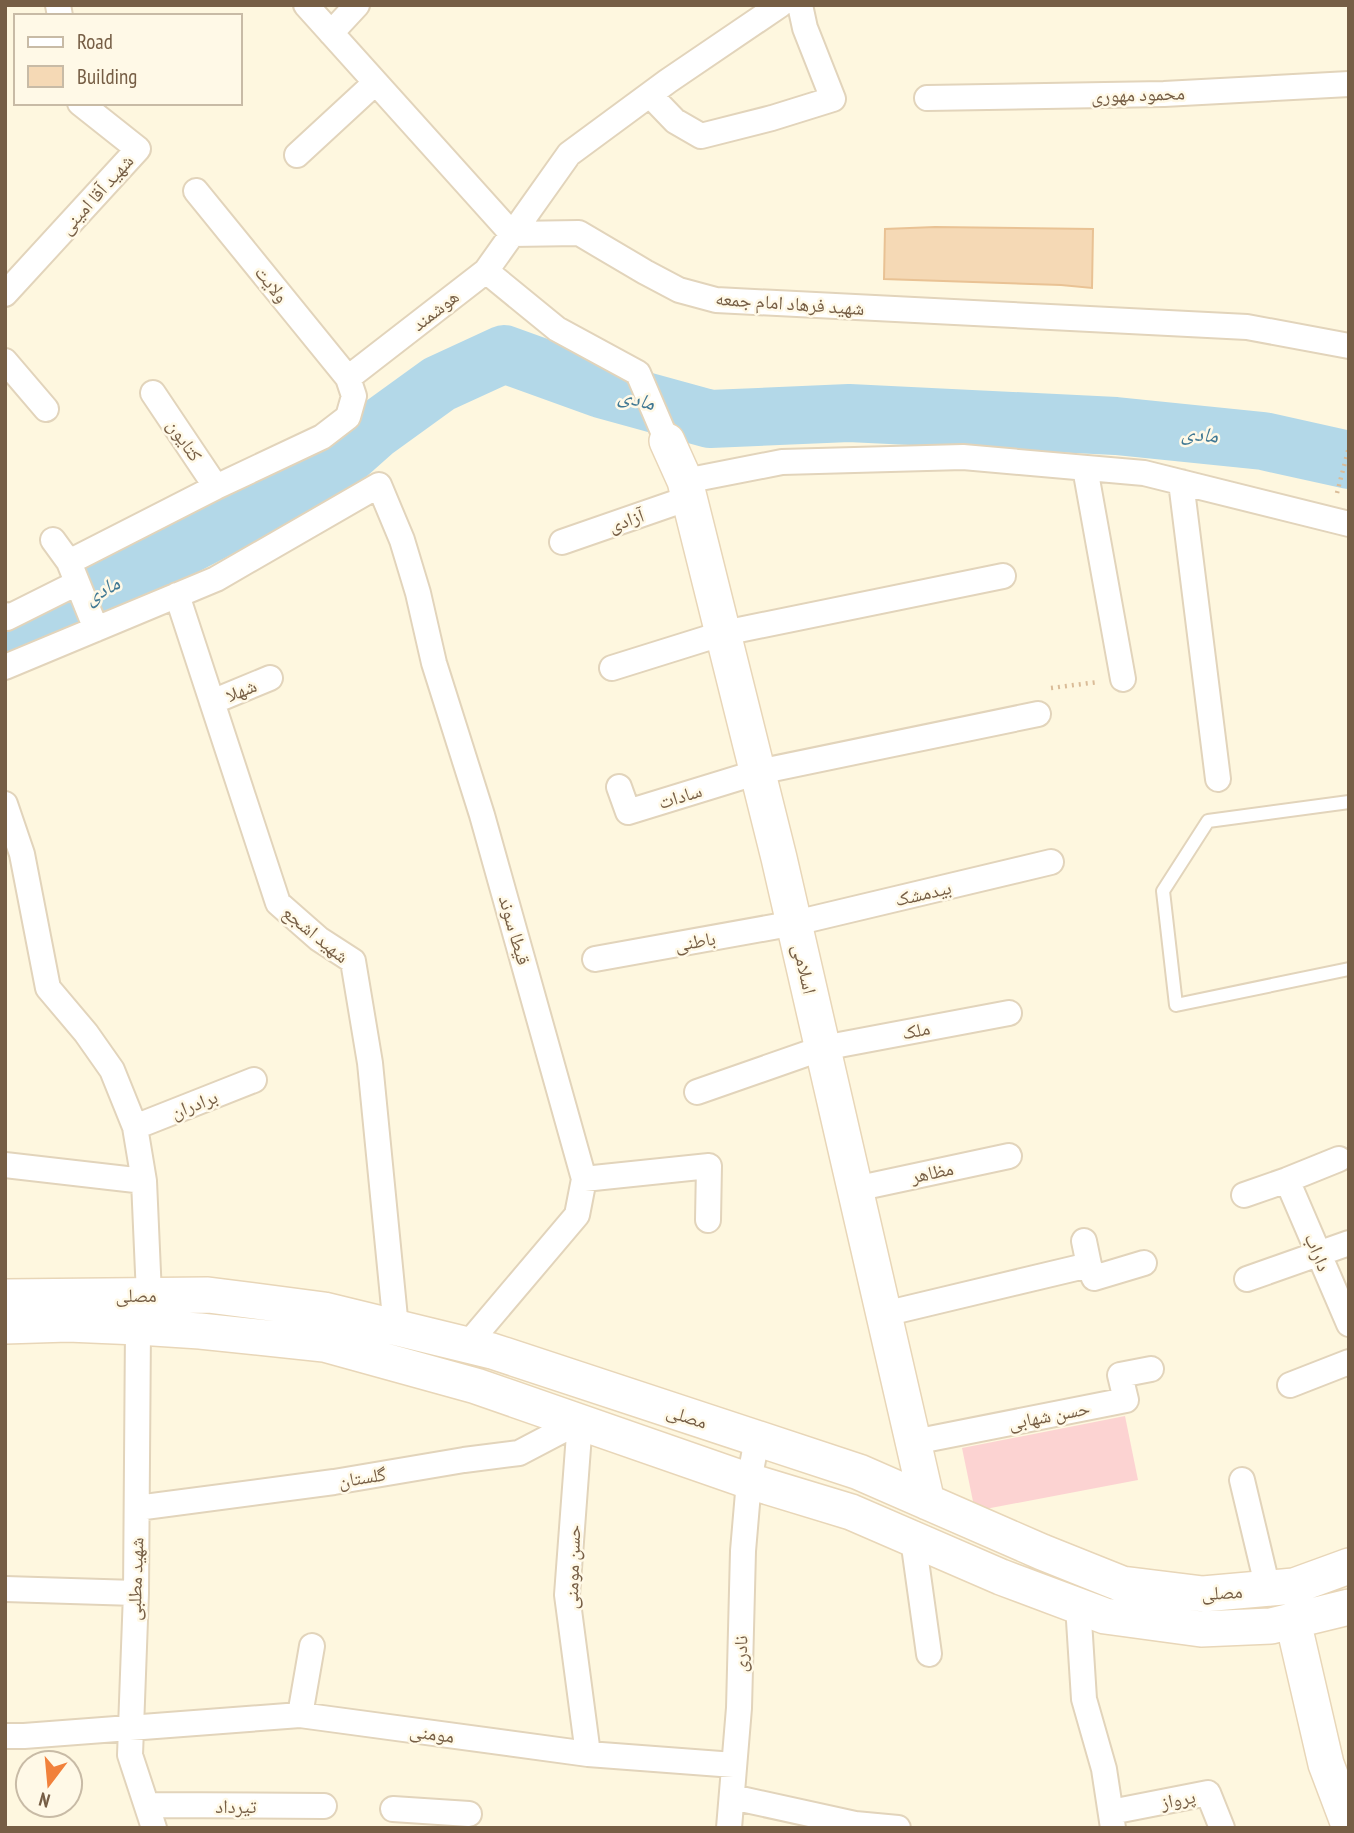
<svg xmlns="http://www.w3.org/2000/svg" width="1354" height="1833" viewBox="0 0 1354 1833" font-family="'PT Sans Narrow','Noto Naskh Arabic',sans-serif">
<rect width="100%" height="100%" fill="#fef7df"/>
<path fill="#fcd3d2" d="M1125,1416l13,64 -163,31 -13,-63z"/>
<g fill="none" stroke-linecap="round" stroke-linejoin="round">
<path stroke="#b3d8e8" stroke-width="58" d="M5,640l324,-169 45,-40 65,-47 65,-30 97,35 109,30 139,-6 267,13 147,15 86,19"/>
</g>
<path fill="#f5d9b5" stroke="#e9c294" stroke-width="2" d="M935,227l158,2 -1,59 -31,-3 -177,-6 1,-50z"/>
<g fill="none" stroke-linecap="round" stroke-linejoin="round">
<g stroke="#e2d4bb" stroke-width="16">
<path id="lane" d="M1349,802l-141,19 -45,70 13,114 173,-36"/>
</g>
<g stroke="#e2d4bb" stroke-width="28">
<path id="street" d="M58,5l2,11
M306,5l206,229 67,-1 66,39 34,18 37,10 531,27 102,19
M331,33l26,-28
M650,95l25,26 26,15 71,-18 61,-19 -28,-71 -5,-23
M927,98l237,-4 185,-10
M297,155l78,-72
M196,191l152,187
M486,271l71,58 81,44 29,68
M5,294l133,-145 -58,-46
M5,361l41,48
M153,393l63,94
M1085,468l38,211
M685,481l97,-19 181,-5 181,16 205,51
M1181,482l37,297
M53,540l16,22 27,67
M562,542l127,-44
M69,562l147,-75 106,-50 26,-20 6,-21 -6,-18 138,-107 83,-117 99,-73 112,-76
M177,595l101,308 41,36 34,22 17,102 26,265
M5,615l2,3 70,-35
M5,667l211,-88 163,-94 23,55 16,53 16,70 48,152 102,364 -7,36 -110,130
M612,668l112,-35 279,-57
M212,702l58,-24
M619,787l9,25 130,-40 280,-58
M5,804l17,50 26,134 38,45 26,37 23,57 9,54 5,114
M595,959l200,-36 256,-61
M697,1092l126,-44 186,-35
M135,1127l119,-47
M5,1165l139,16
M584,1179l125,-13 -1,54
M1287,1180l62,144
M855,1189l154,-33
M1244,1195l43,-15 52,-21
M1084,1241l5,24 5,13 50,-15
M1247,1279l102,-36
M884,1314l205,-49
M138,1327l-2,266 -6,162 24,73
M1290,1385l59,-23
M580,1421l-13,174 21,159
M914,1442l212,-42 -6,-25 31,-6
M1242,1480l26,109
M137,1508l197,-26 130,-22 55,-7 61,-32
M913,1539l16,115
M5,1589l131,4
M1078,1605l6,94 20,70 9,59
M300,1715l12,-69
M5,1736h19l276,-21 288,39 146,11
M732,1797l123,27 43,4
M148,1805l176,1
M393,1809l76,5
M1111,1812l97,-19 14,35
M729,1828l10,-120 4,-157 6,-70 8,-42"/>
</g>
<g stroke="#e8d6b8" stroke-width="38">
<path id="secondary" d="M667,441l18,40 94,377 148,644
M5,1297l203,-2 116,15 168,41 367,121 183,80 80,32 81,10 91,-8 55,-20
M5,1326l63,-2 70,3 62,4 124,13 152,42 273,95 102,31 150,65 104,39 96,13 70,-3 78,-19
M1293,1621l33,143 23,61"/>
</g>
<path stroke="#dabc98" stroke-width="4.5" stroke-dasharray="2 5" stroke-linecap="butt" d="M1337,493l12,-46
M1051,688l47,-6"/>
<use href="#lane" stroke="#fff" stroke-width="12"/>
<use href="#street" stroke="#fff" stroke-width="24"/>
<use href="#secondary" stroke="#fff" stroke-width="35"/>
</g>
<g text-anchor="middle" stroke-width="5" stroke-linejoin="round" paint-order="stroke">
<g font-size="19" fill="#765e45" stroke="#fff9e7">
<text transform="translate(1138 94) rotate(-2)" y="7">محمود مهوری</text>
<text transform="translate(96 194) rotate(-48)" y="7">شهید آقا امینی</text>
<text transform="translate(272 284) rotate(51)" y="7">ولایت</text>
<text transform="translate(790 303) rotate(4)" y="7">شهید فرهاد امام جمعه</text>
<text transform="translate(435 310) rotate(-38)" y="7">هوشمند</text>
<text transform="translate(185 440) rotate(56)" y="7">کتایون</text>
<text transform="translate(626 520) rotate(-19)" y="7">آزادی</text>
<text transform="translate(241 690) rotate(-22)" y="7">شهلا</text>
<text transform="translate(680 796) rotate(-17)" y="7">سادات</text>
<text transform="translate(923 893) rotate(-13)" y="7">بیدمشک</text>
<text transform="translate(515 930) rotate(74)" y="7">قیطا سوند</text>
<text transform="translate(316 934) rotate(39)" y="7">شهید اشجع</text>
<text transform="translate(695 941) rotate(-10)" y="7">باطنی</text>
<text transform="translate(805 969) rotate(77)" y="7">اسلامی</text>
<text transform="translate(916 1030) rotate(-11)" y="7">ملک</text>
<text transform="translate(194 1104) rotate(-21)" y="7">برادران</text>
<text transform="translate(932 1172) rotate(-12)" y="7">مظاهر</text>
<text transform="translate(1318 1252) rotate(67)" y="7">داراب</text>
<text x="136" y="1302">مصلی</text>
<text transform="translate(1049 1415) rotate(-11)" y="7">حسن شهابی</text>
<text transform="translate(687 1416) rotate(18)" y="7">مصلی</text>
<text transform="translate(362 1477) rotate(-9)" y="7">گلستان</text>
<text transform="translate(572 1567) rotate(-88)" y="7">حسن مومنی</text>
<text transform="translate(135 1579) rotate(-88)" y="7">شهید مطلبی</text>
<text transform="translate(1222 1592) rotate(-3)" y="7">مصلی</text>
<text transform="translate(740 1654) rotate(-89)" y="7">نادری</text>
<text transform="translate(432 1733) rotate(8)" y="7">مومنی</text>
<text transform="translate(1178 1799) rotate(-11)" y="7">پرواز</text>
<text x="236" y="1813">تیرداد</text>
</g>
<g font-size="21" font-style="italic" fill="#407893" stroke="#fff9e7">
<text transform="translate(637 399) rotate(15)" y="7">مادی</text>
<text transform="translate(1200 434) rotate(6)" y="7">مادی</text>
<text transform="translate(102 590) rotate(-28)" y="7">مادی</text>
</g>
</g>
<rect width="1354" height="1833" fill="none" stroke="#765e45" stroke-width="14"/>
<rect x="14" y="14" width="228" height="91" fill="#fff9e7" stroke="#c8bba6" stroke-width="2"/>
<rect x="28" y="37" width="35" height="10" fill="#ffffff" stroke="#c8bba6" stroke-width="2"/>
<text x="77" y="49" font-size="21" fill="#765e45">Road</text>
<rect x="28" y="66" width="35" height="21" fill="#f5d9b5" stroke="#c8bba6" stroke-width="2"/>
<text x="77" y="84" font-size="21" fill="#765e45">Building</text>
<g transform="translate(49 1784) rotate(196)"><circle r="33" fill="#fff9e7" stroke="#c8bba6" stroke-width="2"/>
<path d="M0-5L12 26L0 18L-12 26Z" fill="#f1813b"/>
<text y="-10" font-size="19" font-weight="bold" text-anchor="middle" fill="#765e45">N</text>
</g>
</svg>
